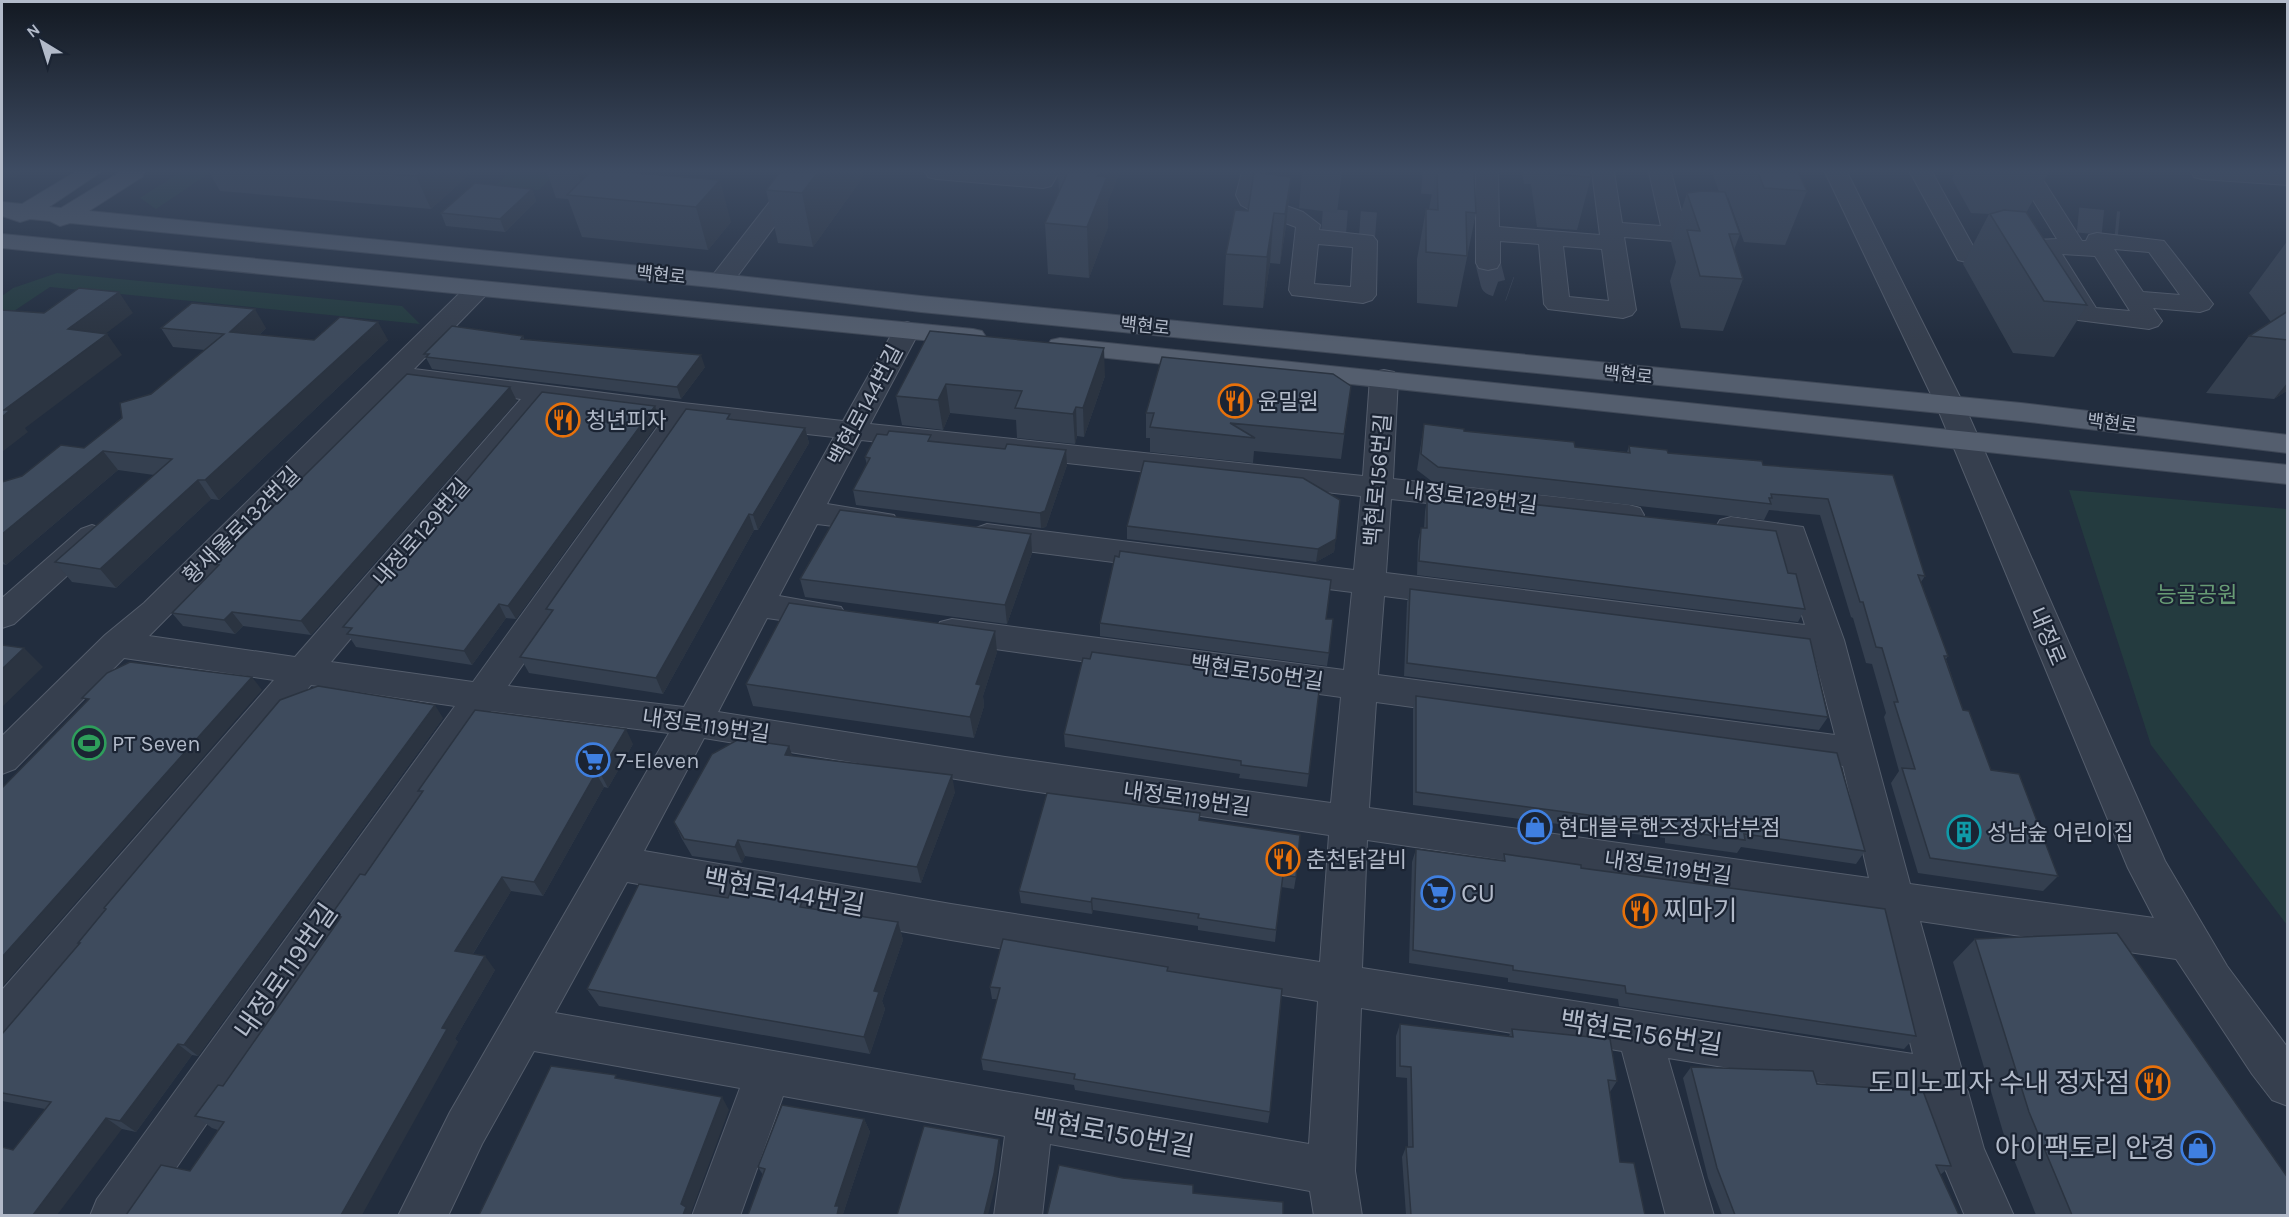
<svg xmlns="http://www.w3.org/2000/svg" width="2289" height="1217" viewBox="0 0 2289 1217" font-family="Karla,'Noto Sans KR',sans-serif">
<rect width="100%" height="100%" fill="#222d3e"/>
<path fill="#243b3f" d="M180,172h31l-55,37 -16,-11z
M510,172l45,2 -16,16 -44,-4z
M57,273l345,33 18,18 -370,-37 -48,32v-23l11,-8z
M2069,490l218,19v416l-136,-180z"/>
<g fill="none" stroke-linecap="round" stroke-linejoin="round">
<path stroke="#384253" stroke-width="25" stroke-dasharray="25 13" stroke-linecap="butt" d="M1422,181l50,4
M2078,220l41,4
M1322,221l54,4
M1488,263l5,20 17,6"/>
<g stroke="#545d6c" stroke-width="2">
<path id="minor" d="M793,172h22l-85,114 -9,2 -9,-2 -3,-5 3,-5z
M925,172h134l-8,14 -8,2 -107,-9 -8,-2z
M1242,172h22l-5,24 44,16 17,13 -1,5 54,6 4,5 -1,54 -4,5 -9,3 -71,-8 -3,-5 7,-63 -48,-18 -7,-4 -5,-10zM1318,244l35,3 -2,40 -37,-3z
M1476,172h22l1,55 101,8 -8,-63h22l8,51 39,3 -12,-54h22l16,62 -4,5 -8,2 -51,-4 12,73 -4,5 -9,3 -75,-9 -4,-5 -5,-60 -39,-3v22l-3,5 -9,2 -9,-2 -3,-5zM1563,246l39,3 7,52 -40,-4z
M1825,172h22l118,235 200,454 62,105 61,82v58l-16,-6 -20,-26 -76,-115 -256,-38 64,228 30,67h-49l-26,-62 -14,-54 -257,-42 46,158h-48l-44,-165 -261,-43 -6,163 7,45h-48l-4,-25 -260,-47 -8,72h-48l11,-80 -222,-40 -43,120h-48l48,-128 -206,-37 -52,93 -34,72h-50l52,-104 219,-379 -178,-22 -348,505h-53l7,-17 358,-493 -144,-21 -294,352 -15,6v-53l272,-310 -150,-22 -109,111 -13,5v-38l103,-101 39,-32 325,-319 9,-2 9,2 3,5 -3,5 -73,75 269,34 160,18 51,-91 4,-5 9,-3 9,3 4,5 -50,94 493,52 7,-98 4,-6 10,-2 10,2 4,6 -5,101 236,26 11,3 4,7 -4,7 -11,3 -238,-26 -5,74 419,52 -26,-82 -59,-9 -4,-7 4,-7 11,-3 72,10 41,113 66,244 244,34 -26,-50 -191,-461zM399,383l122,16 -226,258 -146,-21zM547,403l117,15 -191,264 -142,-20zM691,421l143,16 -150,270 -176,-21zM861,440l500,56 -7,74 -367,-46 -11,4 -5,7 5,7 11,4 365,46 -8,78 -392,-51 -12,3 -5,9 5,9 12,3 389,54 -10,106 -326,-46 -287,-45 49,-94 62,9 12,-4 5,-8 -5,-8 -62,-11 38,-72 66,8 11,-3 4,-7 -4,-7 -67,-11zM1384,596l429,55 22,84 -457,-60zM1376,702l467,64 26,112 -500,-70zM704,738l301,49 324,48 -9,127 -369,-58 -307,-53zM1367,840l511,75 35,139 -551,-86zM627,882l324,58 367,61 -9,143 -754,-131z
M1910,172h22l46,83 -4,5 -8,2 -8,-2z
M2016,172h22l44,69h4l3,-6 8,-2 67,8 49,63 -4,5 -9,3 -47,-4 9,13 -4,5 -9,3 -71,-9 -45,-75 4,-5 20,-1zM2114,249l35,3 31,43 -37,-3zM2062,254l33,2 35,55 -34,-3z
M2191,172h97v13l-86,-6 -8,-2z
M92,525l11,4 5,7 -5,7 -89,81 -12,4v-30l79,-69z"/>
</g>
<g stroke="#3f4857" stroke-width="2">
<path id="major" d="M75,172h26l-52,35 12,1 59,-36h25l-3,5 -53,34 632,63 200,22 1100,107 267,32v18l-267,-32 -1100,-109 -200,-24 -651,-65 -10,3 -10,-5 -20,-2 -10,3 -18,-6v-14l20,2z
M2,234l971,95 9,2 4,6 -4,6 -9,2 -971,-97z
M1060,338l1228,127v19l-1237,-132 -4,-6 4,-6z"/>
</g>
<use href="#minor" fill="#363f4e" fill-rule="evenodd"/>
<use href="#major" fill="#545e6e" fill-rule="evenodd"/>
</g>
<path fill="#354050" d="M209,172h263l-41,37 -211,-18z
M547,172h78l106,50 -23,28 -126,-13 -14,-38 -12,-1z
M780,172h82l1,5 -50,70 -35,-4 -12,-53z
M1120,172l-12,29v26l-19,51 -41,-4 -3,-51 14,-30 -1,-19z
M1302,172h40l-5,41 -38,-5z
M1436,172l40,41 -19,94 -40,-4v-44l9,-50h3z
M1522,172h68l1,5 -14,53 -40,-3 -6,-43h-7z
M1712,172h86l9,19 -22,54 -41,-3 -16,-45h-1l13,37 -6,16 9,29 -20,52 -42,-3 -11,-47 6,-19 -5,-19 16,-50 32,-1z
M1956,172h93l-23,41 61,92 -33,52 -41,-4 -50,-89 26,-50 -18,-1 -19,-34z
M1291,177l-5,49 -6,38 -10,-1 -7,45 -40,-3 3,-51 22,-43z
M532,189l4,12 -31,31 -59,-6 -5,-13z
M2288,240v150l-14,9 -68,-6 43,-57 22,-14 -22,-29z
M161,328h105l-7,7 55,5h74l-169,160 -8,-1 -95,89 -44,-6 -17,-20 99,-87 -36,-5 -112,95 -4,-1v-82l20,-6 62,-28 121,-98 -32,-3z
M930,331l175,45 -21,61 -7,-1 -2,8 -58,-6 -1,-18 -66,-7 -7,17 -41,-5 -6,-29z
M523,336l1,3 181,28 -24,32 -249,-30 -8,-15z
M1351,386l-10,73 -87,-8 -1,12 -103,-11v-14h-4v-25z
M517,401l-206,234 -68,-9 -8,8 -52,-8 -11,-13 45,-46 -2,-3z
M730,414l2,6 73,8 4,15 -51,87h-4l-91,164 -134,-21 -9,-16 29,-41 -3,-7z
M660,420l-144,199 -10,-1 -34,47 -116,-18 -13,-20z
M1424,424l40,7 111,16 52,5 2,-6 39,7 95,12 130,10 32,101 -4,6 27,74 -2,3 17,51 28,60 67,106 -15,15 -125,-18 -27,-90 8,-12 -15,-54 2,-4 -14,-49 -6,-1 -13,-45 -2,-1 -31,-102 -51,-5 -5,10 -330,-37 -17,-13z
M887,435h44l1,6 135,24 -21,62 -5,1 -185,-23 -3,-15 14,-25 -2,-8z
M1475,498l313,75 17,36 -7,13 -381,-47 1,-34 3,-13h3l1,-16 2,-13 47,5z
M1340,500l-6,52 -18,10 -189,-23v-13z
M1032,553l-25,71 -202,-27 -5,-18z
M1410,589l418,128 -9,13 -415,-54 3,-74z
M1326,619l3,34 -2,13 -227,-30v-13z
M997,652l-14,44 1,10 -10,32 -221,-32 -7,-22z
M1083,658l226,116 -2,13 -68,-9 1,-4 -175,-27 -1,-13z
M1416,696l449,155 -9,13 -115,-17 -4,6 -72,-10v-5l-252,-33v-96z
M443,718l-245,338 -6,-1 -56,77 -14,-3 -109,21 32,-41 -43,-8v-67l77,-90 -1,-1z
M633,744l-25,44 -4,-1 -61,109 -32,-5 -38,63 22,16 -40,69 3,3 -268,129 28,-41 -6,-2 -17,-12 28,-30 115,-164 -7,-7 34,-40 56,-81 -3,-3z
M792,756l163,36 -34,91 -176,-27 -3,7 -50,-7 -10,-17 -8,-17z
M1200,820l96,57 -2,12 -13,-2 -6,55 -77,-12v-4l-105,-16 -1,4 -71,-11 -2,-12z
M1416,849l86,12 2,-7 77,14 335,168 -12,13 -285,-43 -1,-7 -110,-17v-4l-99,-15 3,-101z
M728,898l77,10 93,14 5,18 -21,61 3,8 -15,45 -271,-48 -12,-17z
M1975,939l313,276h-252l-33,-83 -50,-170z
M1168,967l-1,4 103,141 -2,11 -193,-33 -1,-5 -91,-15 -2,-11 16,-60h-5l-2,-12z
M1400,1024l109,12 3,-7 105,52 -7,11 10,70 25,53h-239l-4,-58 4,-10h2l-1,-69 -11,-1v-41z
M1691,1067l126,17 134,82 -11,9 19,40h-237l-14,-37 -25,-100z
M864,1119l6,13 -27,82 1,1h-96l15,-40 -5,-8z"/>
<path fill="#2b3441" d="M2,172h18l-2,4 -16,3z
M422,172h50l-41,37 -15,-33z
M577,172h38l-29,24z
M818,172h44l1,5 -50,70 -11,-54z
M1099,172h21l-12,29v26l-19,51 -2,-51 10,-51z
M1291,177l-5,49 -6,38 5,-50z
M720,180l11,42 -23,28 -12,-43z
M532,189l4,12 -31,31 -5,-13z
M1274,213l-4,50 -7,45 4,-51z
M119,292l14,21 -49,37 -16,-21z
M255,309l11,19 -24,23 -12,-19z
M378,322l10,18 -169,160 -14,-20z
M107,334l15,21 -97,73 3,4 -26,20v-35l2,-7z
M1104,348l1,28 -21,61 -1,-29z
M701,355l4,12 -24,32 -4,-12z
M2288,382v8l-14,9z
M946,384l4,29 -7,17 -5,-30z
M510,387l7,14 -206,234 -10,-14z
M655,406l5,14 -144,199 -8,-13z
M1076,407l1,29 -2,8 -2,-30z
M805,428l4,15 -51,87 -5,-15z
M1066,450l1,15 -21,62 -5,1 -1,-15z
M103,451l15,19 -112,95 -4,-5v-26z
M198,480l13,19 -95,89 -16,-19z
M749,514l5,16 -91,164 -7,-16z
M1031,534l1,19 -25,71 -2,-19z
M1336,539l-2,13 -18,10 2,-13z
M499,604l7,14 -34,47 -8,-14z
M232,612l11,14 -8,8 -11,-14z
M995,631l2,21 -14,44 1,10 -10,32 -4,-21 6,-33z
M24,648l19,19 -41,40v-38z
M252,677l10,13 -260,297v-30z
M435,705l8,13 -245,338 -14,-11z
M626,729l7,15 -25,44 -8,-15z
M789,746l6,17 -10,-8z
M596,773l8,14 -61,109 -9,-14z
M952,775l3,17 -34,91 -4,-16z
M738,840l7,16 -3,7 -7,-16z
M502,877l9,14 -45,74 -11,-14z
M1092,898l1,12 -1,4 -1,-12z
M898,922l5,18 -21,61 3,8 -15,45 -6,-17 10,-46z
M485,956l10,14 -40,69 3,3 -96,173h-21l101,-187z
M178,1044l14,11 -56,77 -16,-11z
M722,1097l7,13 -38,103 1,2h-9l-2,-11z
M106,1118l16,11 -65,86h-24z
M864,1119l6,13 -27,82 1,1h-7l-2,-9z
M999,1139l2,10 -5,35 -8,31h-4z"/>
<path fill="#3e4b5d" stroke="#2b3441" stroke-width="1.5" d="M359,172h63l-6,4z
M590,172h35l95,8 -24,27 -129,-12z
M780,172h38l-16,21 -36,-3z
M1059,172h40l-2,4 10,1 -20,50 -42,-4 22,-49h-9z
M1254,172l37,5 -6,37 -11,-1 -7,44 -41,-3 9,-44 13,1z
M1437,172l37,1 2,40 -10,-1 1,44 -41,-4v-43l12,1z
M1550,172h40l1,5 -41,-3z
M1758,172h40l9,19 -43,-3z
M475,183l57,6 -32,30 -59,-6z
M1702,191l23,1 15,42h-11l14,45 -43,-3 -13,-46 13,1 -13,-38z
M2004,210l22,2 61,93 -43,-4 -54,-87z
M79,288l40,4 -51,37 39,5 -103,76h6l-8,7v-107l42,3z
M192,303l63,6 -25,23 84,8 26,-23 38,5 -173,158h-7l-98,89 -45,-7 117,-103 -69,-8 -101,83v-52l20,-6 39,-31 23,3 38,-30 -2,-15 31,-9 73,-60 -63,-6z
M2288,311v29l-39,-4z
M452,326l71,10 -2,3 180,16 -24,32 -251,-30 3,-3h-5z
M930,331l174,17 -21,60 -7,-1 -3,7 -58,-6 7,-17 -76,-7 -8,16 -42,-4z
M1162,357l171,17 18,12 -7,48 -114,-11 25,15 -105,-11 4,-14h-8z
M407,374l103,13 -209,234 -69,-9 -8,8 -52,-7 47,-48 -4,-1z
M542,392l113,14 -147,200 -9,-2 -35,47 -117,-17 5,-6 -9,-1z
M686,409l44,5 -3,5 78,9 -52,87 -4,-1 -93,164 -136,-21 33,-47 -7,-1z
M1424,424l40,5v2l110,11 1,5 55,6 -1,-7 38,4 1,3 94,8 1,4 130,10 32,101 -7,-1 30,81h-4l19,54 6,1 22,59 28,4 39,102 -128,-18 -28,-90 13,1 -21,-67h4l-16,-54 -6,-1 -13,-45h-3l-32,-103 -57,-5 1,4h-3l2,6 -333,-37 -17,-13z
M889,431l42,4 -3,6 77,8 2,-5 59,6 -21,61 -5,2 -187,-23 17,-32 -5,-1 12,-23 10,1z
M1144,461l159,17 37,22 -4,39 -18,10 -191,-23z
M1475,498l301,33 12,42 8,1 9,35 -386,-48 2,-33h6v-29l57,6z
M840,510l191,24 -26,71 -205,-26z
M1120,551l211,29 -5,39h7l-4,34 -229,-30 15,-67 4,1z
M1410,589l400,50 18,78 -421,-54z
M789,603l206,28 -19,53 5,1 -11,32 -224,-33z
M2,645l22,3 -22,21z
M1092,652l228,31 -11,91 -68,-9v-4l-177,-27 19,-76 7,1z
M130,662l122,15 -250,280v-169l87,-89 -7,-1 25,-25z
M318,686l117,19 -251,340 -6,-1 -58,77 -14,-3 -73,97h-31v-68l11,3 38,-48 -49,-9v-59l78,-91h-2l28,-34 -2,-1 176,-208z
M1416,696l421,57 28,98 -121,-17 1,6 -73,-10 -1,-4 -255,-34z
M475,710l151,19 -26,44h-4l-62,109 -32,-5 -47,74 30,5 -43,72 5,1 -106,186h-215l35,-50 29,6 34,-49 -29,-6 23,-31 5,1 118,-169 -10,-2 29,-41 5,1 58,-84h-5z
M739,739l50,7 -4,9 167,20 -35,92 -179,-27 -3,7 -51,-8 -10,-17 38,-68z
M1047,793l153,20 -1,7 101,15 -4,42 -13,-2 -7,55 -78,-12 1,-4 -107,-16 -1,4 -72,-11z
M1416,849l89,12 -1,-7 77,11v3l304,41 31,127 -290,-43 -1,-7 -112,-16v-4l-100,-16z
M639,884l89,14 3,-8 71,12 -2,5 98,15 -24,69 5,1 -15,45 -277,-48z
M2117,933l171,245v37h-216l-43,-103 -54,-173z
M1003,939l165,28 -1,4 115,18 -12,123 -196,-33 1,-5 -94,-15 19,-71 -10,-1z
M1400,1024l113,13 -1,-8 98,10 7,42 -9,-1 12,82 14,1 11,52h-234l-5,-68h7l-2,-80 -11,-1z
M551,1066l65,9 -1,3 107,19 -41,107 5,3 -3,8h-204z
M1691,1067l122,4 4,13 106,7 28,75 -15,-1 23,50h-224l-18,-47z
M782,1105l82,14 -29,87h4l-2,9h-89l17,-46 -7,-2z
M924,1126l75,13 -5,35 -10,41h-87z
M1059,1165l64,13 70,7v8l90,9v13h-236z"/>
<linearGradient id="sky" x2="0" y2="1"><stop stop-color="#131922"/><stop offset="0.5" stop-color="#3e4c63"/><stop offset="1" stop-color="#3e4c63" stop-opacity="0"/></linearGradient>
<rect width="2289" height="342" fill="url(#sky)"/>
<defs>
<g id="restaurant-ring" transform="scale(1.725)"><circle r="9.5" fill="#1b2433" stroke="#e8710a" stroke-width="1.5"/><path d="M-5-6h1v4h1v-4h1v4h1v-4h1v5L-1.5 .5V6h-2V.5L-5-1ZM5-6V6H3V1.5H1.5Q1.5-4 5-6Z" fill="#e8710a"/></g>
<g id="stadium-ring" transform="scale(1.725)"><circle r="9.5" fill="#1b2433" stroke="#2e9e5b" stroke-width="1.5"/><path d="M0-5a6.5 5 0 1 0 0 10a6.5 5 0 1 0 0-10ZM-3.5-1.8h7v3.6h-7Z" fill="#2e9e5b"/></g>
<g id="supermarket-ring" transform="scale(1.725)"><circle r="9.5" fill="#1b2433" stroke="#3f7fe0" stroke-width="1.5"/><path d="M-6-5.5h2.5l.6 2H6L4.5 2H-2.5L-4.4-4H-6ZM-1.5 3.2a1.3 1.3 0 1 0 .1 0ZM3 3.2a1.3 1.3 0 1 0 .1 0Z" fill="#3f7fe0"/></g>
<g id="shop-ring" transform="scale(1.725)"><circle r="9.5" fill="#1b2433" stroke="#3f7fe0" stroke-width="1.5"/><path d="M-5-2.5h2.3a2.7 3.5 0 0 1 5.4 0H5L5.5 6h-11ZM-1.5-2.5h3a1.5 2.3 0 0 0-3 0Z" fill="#3f7fe0"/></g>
<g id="building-ring" transform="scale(1.725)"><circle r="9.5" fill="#1b2433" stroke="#0f9aa8" stroke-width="1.5"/><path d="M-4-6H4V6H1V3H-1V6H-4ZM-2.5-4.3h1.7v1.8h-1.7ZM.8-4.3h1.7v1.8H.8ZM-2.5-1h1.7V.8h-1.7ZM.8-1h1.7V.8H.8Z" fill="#0f9aa8"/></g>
</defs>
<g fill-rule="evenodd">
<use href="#restaurant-ring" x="1235" y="401"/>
<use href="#restaurant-ring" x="563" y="420"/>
<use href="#stadium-ring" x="89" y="743"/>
<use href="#supermarket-ring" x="593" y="760"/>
<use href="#shop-ring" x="1535" y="827"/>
<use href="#building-ring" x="1964" y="832"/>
<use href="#restaurant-ring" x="1283" y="859"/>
<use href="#supermarket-ring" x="1438" y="893"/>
<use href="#restaurant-ring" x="1640" y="911"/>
<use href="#restaurant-ring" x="2153" y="1083"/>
<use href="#shop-ring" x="2198" y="1148"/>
</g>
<g text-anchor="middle" stroke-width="4.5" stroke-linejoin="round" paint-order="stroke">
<g font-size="18" fill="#b2bac9" stroke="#1b2433">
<text transform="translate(661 275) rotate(6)" y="6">백현로</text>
<text transform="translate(1145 326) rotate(6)" y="6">백현로</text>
<text transform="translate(1628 375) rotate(6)" y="6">백현로</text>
<text transform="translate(2112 423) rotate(7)" y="6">백현로</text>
</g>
<g font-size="22" fill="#b2bac9" stroke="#1b2433" text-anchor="start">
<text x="1258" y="409">윤밀원</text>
<text x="586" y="428">청년피자</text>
<text x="112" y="751">PT Seven</text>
<text x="616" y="768">7-Eleven</text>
<text x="1558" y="835">현대블루핸즈정자남부점</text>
<text x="1987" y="840">성남숲 어린이집</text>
<text x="1306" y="867">춘천닭갈비</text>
</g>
<g font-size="22" fill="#b2bac9" stroke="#1b2433">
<text transform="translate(865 405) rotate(-62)" y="8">백현로144번길</text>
<text transform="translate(1377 480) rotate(-85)" y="8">백현로156번길</text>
<text transform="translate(1471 497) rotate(7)" y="8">내정로129번길</text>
<text transform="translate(241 525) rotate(-45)" y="8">황새울로132번길</text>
<text transform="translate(421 532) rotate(-49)" y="8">내정로129번길</text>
<text transform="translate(2048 636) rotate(67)" y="8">내정로</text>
<text transform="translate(1257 672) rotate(8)" y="8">백현로150번길</text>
<text transform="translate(706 725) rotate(8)" y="8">내정로119번길</text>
<text transform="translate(1187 798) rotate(8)" y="8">내정로119번길</text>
<text transform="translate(1668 867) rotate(8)" y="8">내정로119번길</text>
</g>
<g font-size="22" fill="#689c75" stroke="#1b2433">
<text x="2197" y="602">능골공원</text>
</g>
<g font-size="27" fill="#b2bac9" stroke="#1b2433">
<text transform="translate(784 892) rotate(10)" y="9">백현로144번길</text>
<text transform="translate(286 971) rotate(-55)" y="9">내정로119번길</text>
<text transform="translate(1641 1033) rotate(9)" y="9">백현로156번길</text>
<text transform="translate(1113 1133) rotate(10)" y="9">백현로150번길</text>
</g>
<g font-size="27" fill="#b2bac9" stroke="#1b2433" text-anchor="start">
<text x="1461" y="902">CU</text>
<text x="1663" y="920">찌마기</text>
<text x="2130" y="1092" text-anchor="end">도미노피자 수내 정자점</text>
<text x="2175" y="1157" text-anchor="end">아이팩토리 안경</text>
</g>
</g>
<rect width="2289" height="1217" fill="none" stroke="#b2bac9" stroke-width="6"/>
<g transform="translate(42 42) rotate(322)" stroke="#1b2433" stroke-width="4.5" paint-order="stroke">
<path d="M0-4.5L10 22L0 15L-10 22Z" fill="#b2bac9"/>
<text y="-9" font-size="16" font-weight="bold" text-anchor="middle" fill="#b2bac9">N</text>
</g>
</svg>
